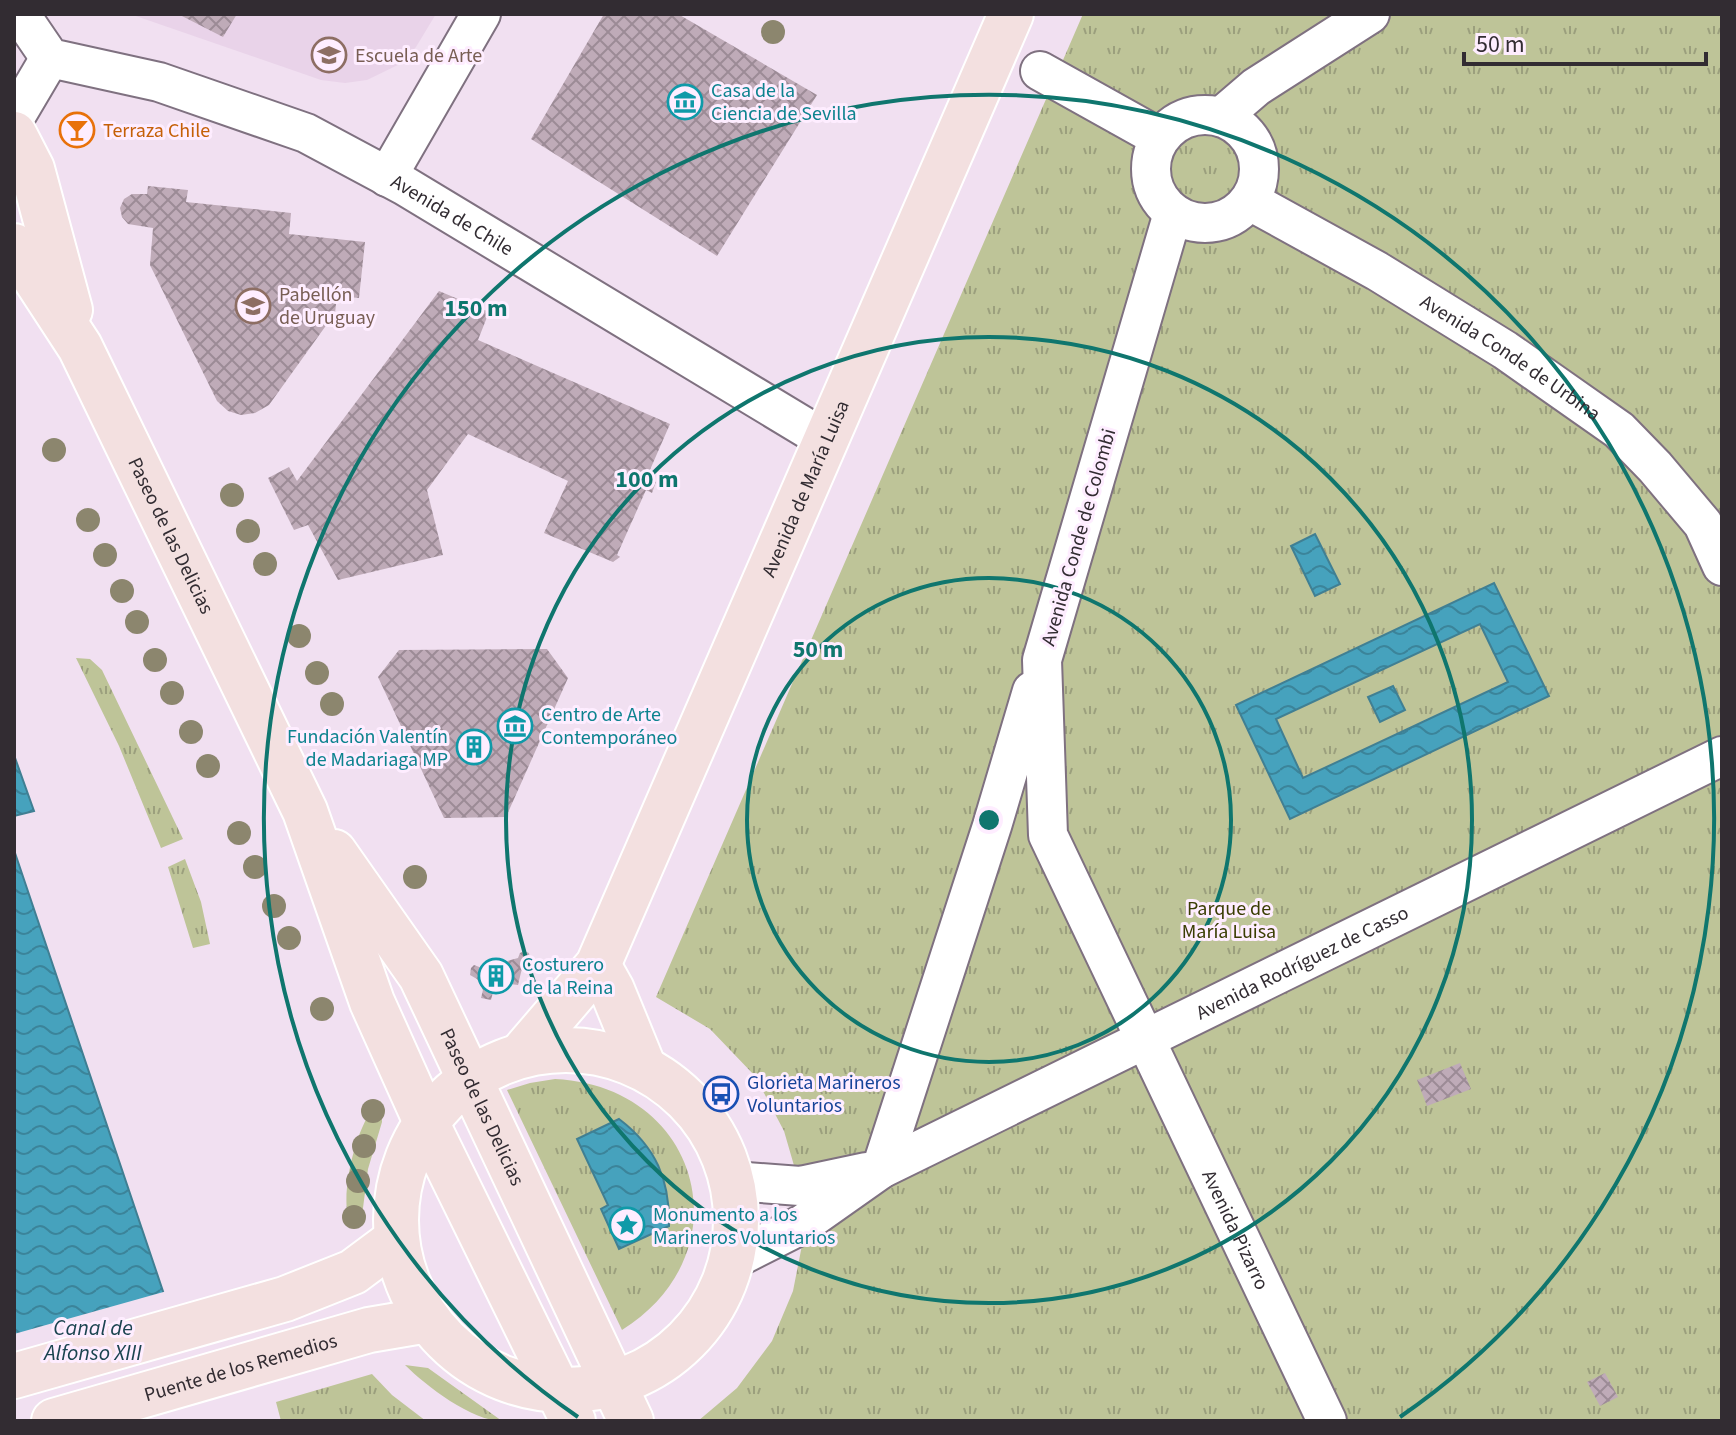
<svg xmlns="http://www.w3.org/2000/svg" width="1736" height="1435" viewBox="0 0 1736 1435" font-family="'Source Sans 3',sans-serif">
<defs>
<pattern id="grass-tufts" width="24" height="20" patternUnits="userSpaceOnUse" patternTransform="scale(2)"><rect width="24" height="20" fill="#bec498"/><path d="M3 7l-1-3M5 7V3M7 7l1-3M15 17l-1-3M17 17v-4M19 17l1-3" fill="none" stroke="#9b9f7d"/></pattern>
<pattern id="water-waves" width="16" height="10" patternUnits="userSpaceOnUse" patternTransform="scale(2)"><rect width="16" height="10" fill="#46a2bd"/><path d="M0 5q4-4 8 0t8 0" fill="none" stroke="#3b849a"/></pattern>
<pattern id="building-cross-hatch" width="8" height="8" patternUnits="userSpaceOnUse" patternTransform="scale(2)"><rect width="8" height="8" fill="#bfabb8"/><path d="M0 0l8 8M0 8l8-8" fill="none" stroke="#9c8b96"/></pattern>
</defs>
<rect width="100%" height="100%" fill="#f1e0f1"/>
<path fill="#e9d3e9" d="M130,14h306l-20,33 -14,16 -35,17 -22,3 -24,-3z"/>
<path fill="url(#grass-tufts)" d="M1083,14h639v1407h-1024l39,-33 35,-47 21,-50 10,-51 -8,-71 -11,-38 -29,-55 -45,-47 -54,-32z
M76,658l14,1 12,11 81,169 -22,9 -42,-102z
M185,859l16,43 9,42 -17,4 -25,-81z
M555,1079c146,7 191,173 67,251l-115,-240 23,-7z
M381,1101l1,21 -14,47 -5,39 -11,18c-16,-21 5,-111 29,-125z
M405,1365l23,3 74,53c-30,0 -76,-35 -97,-56z
M372,1374l20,21 34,26h-145l-5,-19z"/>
<path fill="url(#water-waves)" stroke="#407f93" stroke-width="2" fill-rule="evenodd" d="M1315,534l25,50 -25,12 -24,-50z
M1494,583l55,113 -259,123 -54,-114zM1480,624l28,58 -205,96 -27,-59z
M1393,686l12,24 -25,12 -12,-25z
M14,755l20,56 -20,5z
M14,850l157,465 -157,106z
M619,1119c37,28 51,61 50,107l-50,23 -18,-40 7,-4 -31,-66z"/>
<path fill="#f1e0f1" d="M167,1291l8,24 8,106h-169v-87z"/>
<path fill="url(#building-cross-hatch)" d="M178,14h59l-14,23z
M604,14h74l139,81 -100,161 -186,-117z
M148,186l40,4 -2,12 105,11 -2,21 76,8 -6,56 -22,-2 -2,17 -66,92 -14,8 -14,2 -13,-4 -11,-10 -67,-136 3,-37 -25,-4 -6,-7 -2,-9 4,-9 8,-5h15z
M439,291l50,21 -11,28 192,84 -24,55 10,3 -4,11 -6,-3 -29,65 3,2 -7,5 -69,-29 24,-52 -100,-47 -41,56 16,65 -105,25 -30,-55 -14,5 -26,-52 21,-11 8,14z
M547,649l21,29 -62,139 -62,1 -66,-141 21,-27z
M524,951l5,2 1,8 -7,3 -5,21 -8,-1 -17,8 -2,8 -10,-2 2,-8 -6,-11 -7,-4 1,-7 3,-3 8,3 36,-10 2,-5z
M1460,1063l11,26 -44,17 -10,-26z
M1605,1373l13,24 -18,9 -13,-24z"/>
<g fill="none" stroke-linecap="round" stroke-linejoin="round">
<g stroke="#7f7180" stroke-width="42">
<g id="street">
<path id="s1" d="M20,14l30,44 109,24 147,51 99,53 421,254"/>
<path d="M1040,71l120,67"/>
<circle cx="1205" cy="169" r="54"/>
<path d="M1221,117l35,-30 114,-73"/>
<path d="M14,119l36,-61"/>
<path d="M387,177l94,-163"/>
<path id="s2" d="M1250,201l127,70 128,79 114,80 36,37 48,57 19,42"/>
<path id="s3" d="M1173,213l-131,447 6,175 279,586"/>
<path d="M881,1169l111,-343 40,-135"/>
<path d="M733,1181l67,5 66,-14"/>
<path id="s4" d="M732,1260l71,-36 78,-55 841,-413"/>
</g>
</g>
<g stroke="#fff" stroke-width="48">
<g id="primary">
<path d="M14,134l18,35 38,141"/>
<path id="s5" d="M14,246l66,101 225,464 67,191 54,120 147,299"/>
<path id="s6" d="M334,852l87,124 210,445"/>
<path d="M598,965l14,25 32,78"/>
<circle cx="566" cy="1220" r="170"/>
<path id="s7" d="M521,1055l77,-90 413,-951"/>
<path d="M14,1376l271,-77 68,-27 43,-32"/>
<path id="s8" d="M54,1421l315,-91 59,-10"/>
</g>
</g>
<use href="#street" stroke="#fff" stroke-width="38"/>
<use href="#primary" stroke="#f3e0e0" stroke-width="44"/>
</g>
<g fill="#8c866e">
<circle cx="773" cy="32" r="12"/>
<circle cx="54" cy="450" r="12"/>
<circle cx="232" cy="495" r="12"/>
<circle cx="88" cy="520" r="12"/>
<circle cx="248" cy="531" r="12"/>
<circle cx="105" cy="555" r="12"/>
<circle cx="265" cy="564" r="12"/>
<circle cx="122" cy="591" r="12"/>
<circle cx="137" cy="622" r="12"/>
<circle cx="299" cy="636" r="12"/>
<circle cx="155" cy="660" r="12"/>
<circle cx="317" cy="673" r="12"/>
<circle cx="172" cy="693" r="12"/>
<circle cx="332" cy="704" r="12"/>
<circle cx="191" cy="732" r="12"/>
<circle cx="208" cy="766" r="12"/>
<circle cx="239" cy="833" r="12"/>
<circle cx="255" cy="867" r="12"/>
<circle cx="415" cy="877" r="12"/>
<circle cx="274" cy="906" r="12"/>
<circle cx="289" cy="938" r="12"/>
<circle cx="322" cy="1009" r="12"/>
<circle cx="373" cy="1111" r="12"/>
<circle cx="364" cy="1146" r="12"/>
<circle cx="358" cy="1181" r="12"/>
<circle cx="354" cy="1217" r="12"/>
</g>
<g fill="none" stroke="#0f766e" stroke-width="4">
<circle cx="989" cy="820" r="242"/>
<circle cx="989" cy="820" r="483"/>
<path d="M578 1417A725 725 0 1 1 1400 1417"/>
</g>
<defs>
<g id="university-ring" transform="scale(1.8)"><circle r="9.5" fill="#feedff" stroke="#8d6e63" stroke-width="1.5"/><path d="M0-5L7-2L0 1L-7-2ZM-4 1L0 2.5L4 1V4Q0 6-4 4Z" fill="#8d6e63"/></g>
<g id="museum-ring" transform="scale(1.8)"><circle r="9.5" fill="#feedff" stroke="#0f9aa8" stroke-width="1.5"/><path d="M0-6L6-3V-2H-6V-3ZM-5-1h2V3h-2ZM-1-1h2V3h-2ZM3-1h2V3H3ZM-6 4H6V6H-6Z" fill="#0f9aa8"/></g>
<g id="bar-ring" transform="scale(1.8)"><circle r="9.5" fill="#feedff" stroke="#e8710a" stroke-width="1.5"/><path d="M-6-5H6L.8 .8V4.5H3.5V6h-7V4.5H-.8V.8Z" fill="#e8710a"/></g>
<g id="building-ring" transform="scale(1.8)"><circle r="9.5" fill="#feedff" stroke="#0f9aa8" stroke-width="1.5"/><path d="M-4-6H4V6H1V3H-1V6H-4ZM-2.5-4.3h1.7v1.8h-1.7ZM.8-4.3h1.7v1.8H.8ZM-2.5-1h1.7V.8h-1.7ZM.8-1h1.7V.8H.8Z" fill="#0f9aa8"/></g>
<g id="bus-ring" transform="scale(1.8)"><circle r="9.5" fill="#feedff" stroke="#1a4fb4" stroke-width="1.5"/><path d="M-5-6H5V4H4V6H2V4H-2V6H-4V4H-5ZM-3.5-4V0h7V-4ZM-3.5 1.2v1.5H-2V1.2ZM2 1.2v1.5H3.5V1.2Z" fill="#1a4fb4"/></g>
<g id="sight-ring" transform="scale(1.8)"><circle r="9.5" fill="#feedff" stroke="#0f9aa8" stroke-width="1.5"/><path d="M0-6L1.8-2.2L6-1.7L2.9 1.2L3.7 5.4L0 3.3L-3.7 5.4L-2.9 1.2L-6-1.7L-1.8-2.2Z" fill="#0f9aa8"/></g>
</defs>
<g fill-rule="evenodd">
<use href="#university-ring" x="329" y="55"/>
<use href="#museum-ring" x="685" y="102"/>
<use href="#bar-ring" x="77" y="130"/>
<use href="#university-ring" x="253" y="306"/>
<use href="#museum-ring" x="515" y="726"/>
<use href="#building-ring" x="474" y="747"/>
<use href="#building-ring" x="496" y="976"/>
<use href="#bus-ring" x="721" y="1094"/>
<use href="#sight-ring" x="627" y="1225"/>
</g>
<g text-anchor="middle" stroke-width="6" stroke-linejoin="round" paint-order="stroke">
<g font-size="20" fill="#785e54" stroke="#feedff" text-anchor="start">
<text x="355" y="62">Escuela de Arte</text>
<text x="279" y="301">Pabellón<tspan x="279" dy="23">de Uruguay</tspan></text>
</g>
<g font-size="20" fill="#0d838f" stroke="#feedff" text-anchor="start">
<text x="711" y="97">Casa de la<tspan x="711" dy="23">Ciencia de Sevilla</tspan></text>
<text x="541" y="721">Centro de Arte<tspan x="541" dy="23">Contemporáneo</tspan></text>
<text x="448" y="743" text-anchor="end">Fundación Valentín<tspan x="448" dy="23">de Madariaga MP</tspan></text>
<text x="522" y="971">Costurero<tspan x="522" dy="23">de la Reina</tspan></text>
<text x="653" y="1221">Monumento a los<tspan x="653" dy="23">Marineros Voluntarios</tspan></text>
</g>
<g font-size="20" fill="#c56008" stroke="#feedff" text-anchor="start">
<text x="103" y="137">Terraza Chile</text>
</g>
<g font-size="20" fill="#322c32" stroke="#feedff">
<text dy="7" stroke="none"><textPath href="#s1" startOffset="488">Avenida de Chile</textPath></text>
<text dy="7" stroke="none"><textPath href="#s2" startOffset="304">Avenida Conde de Urbina</textPath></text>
<text dy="7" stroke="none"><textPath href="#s7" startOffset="638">Avenida de María Luisa</textPath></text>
<text dy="7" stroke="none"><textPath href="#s5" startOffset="330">Paseo de las Delicias</textPath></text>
<text transform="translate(1078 537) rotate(-74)" y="7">Avenida Conde de Colombi</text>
<text dy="7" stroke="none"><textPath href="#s4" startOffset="644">Avenida Rodríguez de Casso</textPath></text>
<text dy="7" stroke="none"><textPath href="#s6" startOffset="296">Paseo de las Delicias</textPath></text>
<text dy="7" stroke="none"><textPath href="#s3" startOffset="1078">Avenida Pizarro</textPath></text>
<text dy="7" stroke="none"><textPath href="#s8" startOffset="194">Puente de los Remedios</textPath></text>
</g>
<g font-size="20" fill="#3a3d03" stroke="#feedff">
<text x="1229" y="915">Parque de<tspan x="1229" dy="23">María Luisa</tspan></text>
</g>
<g font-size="20" fill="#164399" stroke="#feedff" text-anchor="start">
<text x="747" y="1089">Glorieta Marineros<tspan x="747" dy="23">Voluntarios</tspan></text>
</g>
<g font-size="22" font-style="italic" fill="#1b4450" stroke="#feedff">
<text x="93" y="1335">Canal de<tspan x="93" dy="25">Alfonso XIII</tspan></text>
</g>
</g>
<circle cx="989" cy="820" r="12" fill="#0f766e" stroke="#feedff" stroke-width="4"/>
<g font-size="24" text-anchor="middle" font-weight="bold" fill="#0f766e" stroke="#feedff" stroke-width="6" stroke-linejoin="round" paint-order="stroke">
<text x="476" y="316">150 m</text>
<text x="647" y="487">100 m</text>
<text x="818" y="657">50 m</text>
</g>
<rect width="1736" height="1435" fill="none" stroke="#322c32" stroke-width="32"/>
<path d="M1464 52v12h242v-12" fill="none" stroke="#322c32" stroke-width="4"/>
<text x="1476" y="52" font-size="24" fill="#322c32" stroke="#feedff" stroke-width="6" paint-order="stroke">50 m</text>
</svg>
